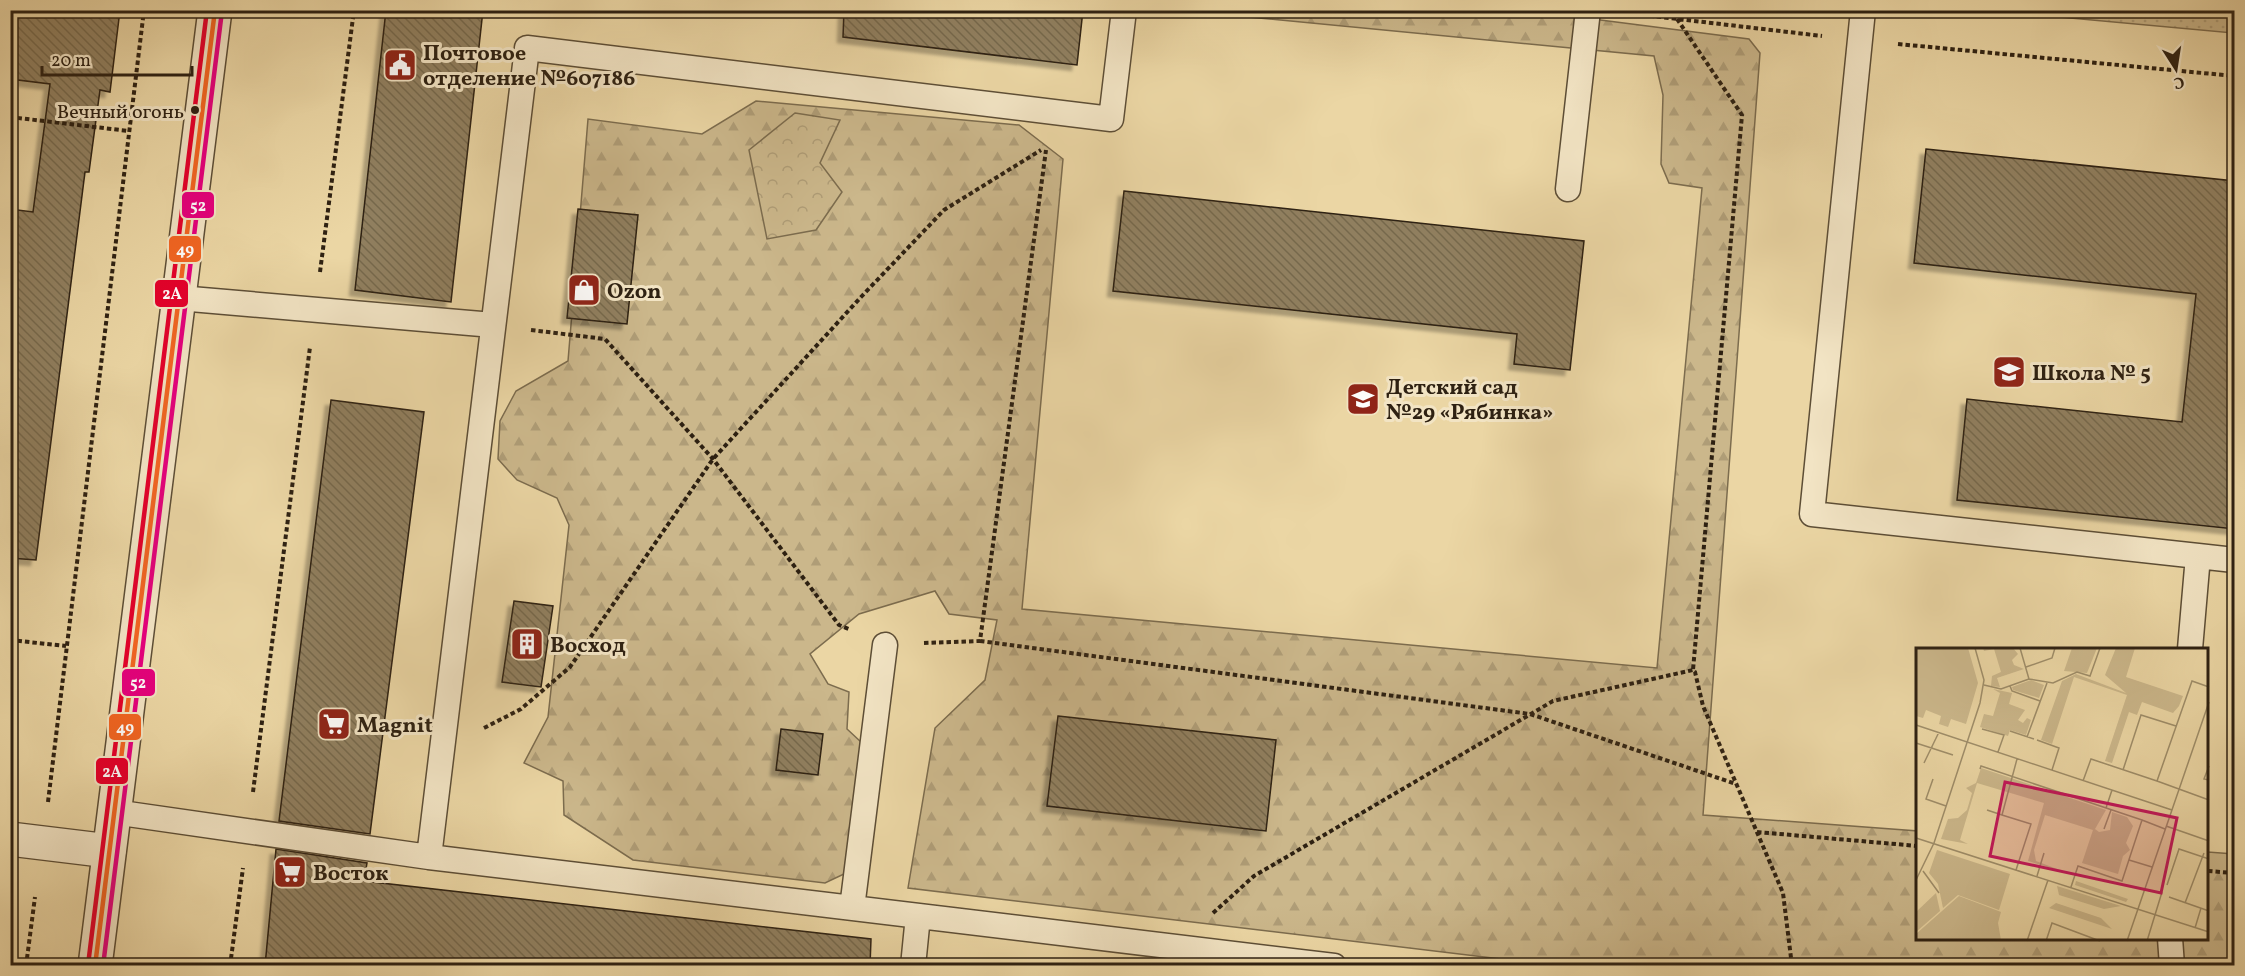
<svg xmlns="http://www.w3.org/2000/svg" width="2245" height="976" viewBox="0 0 2245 976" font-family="Vollkorn,serif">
<defs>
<pattern id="grass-dots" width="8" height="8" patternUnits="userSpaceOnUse" patternTransform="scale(1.5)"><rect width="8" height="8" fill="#cbb78b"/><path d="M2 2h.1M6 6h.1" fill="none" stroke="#af9d77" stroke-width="1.8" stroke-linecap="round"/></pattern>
<pattern id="forest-firs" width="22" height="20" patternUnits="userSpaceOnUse" patternTransform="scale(1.5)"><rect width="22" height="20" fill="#cbb78b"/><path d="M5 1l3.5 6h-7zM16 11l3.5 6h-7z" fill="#af9d77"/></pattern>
<pattern id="park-crowns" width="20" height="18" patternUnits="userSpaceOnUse" patternTransform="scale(1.5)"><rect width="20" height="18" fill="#cbb78b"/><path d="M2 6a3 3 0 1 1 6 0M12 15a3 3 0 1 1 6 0" fill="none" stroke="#af9d77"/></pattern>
<pattern id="building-back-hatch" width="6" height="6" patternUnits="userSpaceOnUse" patternTransform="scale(1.5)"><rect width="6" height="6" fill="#907f5e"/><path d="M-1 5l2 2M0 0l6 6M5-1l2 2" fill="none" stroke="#76684c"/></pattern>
<filter id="shadow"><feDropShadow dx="-5.5" dy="5.5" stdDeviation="1.5" flood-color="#0004"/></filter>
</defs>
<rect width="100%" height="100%" fill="#ebd6a4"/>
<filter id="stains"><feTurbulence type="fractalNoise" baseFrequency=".00333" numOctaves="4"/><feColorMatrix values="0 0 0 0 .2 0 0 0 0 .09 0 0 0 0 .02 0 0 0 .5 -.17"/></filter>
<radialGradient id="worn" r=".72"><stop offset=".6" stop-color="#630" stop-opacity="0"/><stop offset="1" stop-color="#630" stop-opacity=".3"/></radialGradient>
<path fill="url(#grass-dots)" stroke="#7c6c4e" stroke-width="1.5" d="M1993,11h241l-1,22z"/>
<path fill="url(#forest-firs)" stroke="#7c6c4e" stroke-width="1.5" d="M1522,10l227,29 11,14 -57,762 215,16v107h290v-86l26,2v111l-674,1 -652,-78 27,-160 50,-48 12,-60 -48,-6 -14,-23 -76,23 -49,40 18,30 21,8 -2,37 14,13 -17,132 -19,9 -192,-23 -69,-45 -1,-34 -39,-18 24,-46 21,-192 -12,-27 -40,-18 -19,-21 2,-38 16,-30 52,-30 20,-242 114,15 54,-33 263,24 44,34 -41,450 635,59 45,-480 -33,-5 -8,-19 2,-69 -9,-39 -468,-45z"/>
<path fill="url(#park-crowns)" stroke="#7c6c4e" stroke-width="1.5" d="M795,113l45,7 -20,43 22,29 -26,38 -49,9 -18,-89z"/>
<path fill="url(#building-back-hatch)" stroke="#2e2112" stroke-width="1.5" filter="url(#shadow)" d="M17,10h103l-10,82 -10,-2 -11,82h-4l-49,388 -26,-2v-349l23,3 17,-128 -40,-5z
M386,10h97l-32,292 -96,-12z
M844,10h239l-6,55 -234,-28z
M1926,149l309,32v348l-278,-29 10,-101 215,23 14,-128 -282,-31z
M1124,191l460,50 -14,129 -56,-6 3,-30 -404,-43z
M578,209l60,6 -11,109 -60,-6z
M331,400l93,12 -54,422 -91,-13z
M514,601l39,5 -12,81 -39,-5z
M1058,716l218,24 -10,91 -219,-25z
M781,729l42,5 -5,41 -42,-5z
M276,849l91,14 -3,18 507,58 -1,27h-605z"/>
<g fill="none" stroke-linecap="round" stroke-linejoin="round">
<g stroke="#5d4e36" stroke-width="27">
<path id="service" d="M1124,10l-13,109 -584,-71 -98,809 905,109
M1863,10l-51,504 386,42
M1568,189l20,-179
M179,298l314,27
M2190,649l8,-93 36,4
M114,812l315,45
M852,908l33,-263
M2170,938l2,28
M913,966l5,-50"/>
</g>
<g stroke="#5d4e36" stroke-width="36">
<path id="minor" d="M10,839l99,12"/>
</g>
<g stroke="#5d4e36" stroke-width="36">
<path id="tertiary" d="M95,966l120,-956"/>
</g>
<path stroke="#2e2112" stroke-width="4" stroke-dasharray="4.5 3" stroke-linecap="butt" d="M1627,13l195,23
M1677,19l65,96 -49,555 2,2 8,34 80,187 9,73
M1898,44l336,32
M10,117l119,14
M320,272l34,-262
M531,330l74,9 108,120 126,166 12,5
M10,640l56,6
M980,641l550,73 206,70
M924,643l56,-2 66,-491
M484,728l37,-19 49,-42 143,-208 148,-162 83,-87 97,-60
M253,792l57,-445
M48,802l96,-792
M1757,832l161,14
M2208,871l26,2
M1213,913l41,-37 299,-175 140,-31
M26,966l9,-69
M230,966l13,-98"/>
<use href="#service" stroke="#f2e4c4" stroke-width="24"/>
<use href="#minor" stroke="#f2e4c4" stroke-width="33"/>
<use href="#tertiary" stroke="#f2e4c4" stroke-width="33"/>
<g stroke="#f2e4c4" stroke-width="9">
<path id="bus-1" d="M95,966l120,-956"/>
</g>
<g stroke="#f2e4c4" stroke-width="9">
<path id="bus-2" d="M103,966l119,-955"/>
</g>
<g stroke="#f2e4c4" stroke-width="9">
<path id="bus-3" d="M88,965l119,-955"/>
</g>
<use href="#bus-1" stroke="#f26522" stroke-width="4.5"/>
<use href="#bus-2" stroke="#e5007d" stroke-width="4.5"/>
<use href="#bus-3" stroke="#e4002b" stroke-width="4.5"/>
</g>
<defs>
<g id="civic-square" transform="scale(1.725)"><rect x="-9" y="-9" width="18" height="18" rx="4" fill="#8f2418" stroke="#f2e4c4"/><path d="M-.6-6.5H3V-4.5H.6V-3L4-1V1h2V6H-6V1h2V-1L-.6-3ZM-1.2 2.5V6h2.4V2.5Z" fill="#fff"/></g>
<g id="shop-square" transform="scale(1.725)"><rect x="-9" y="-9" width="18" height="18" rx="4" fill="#8f2418" stroke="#f2e4c4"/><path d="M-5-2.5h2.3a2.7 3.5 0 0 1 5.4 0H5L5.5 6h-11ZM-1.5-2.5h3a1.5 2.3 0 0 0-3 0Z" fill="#fff"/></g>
<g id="school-square" transform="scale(1.725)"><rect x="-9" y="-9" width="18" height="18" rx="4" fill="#8f2418" stroke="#f2e4c4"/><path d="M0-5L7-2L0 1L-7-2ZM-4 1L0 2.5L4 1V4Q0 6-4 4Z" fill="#fff"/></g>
<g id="building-square" transform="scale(1.725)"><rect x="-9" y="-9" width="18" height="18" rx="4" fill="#8f2418" stroke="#f2e4c4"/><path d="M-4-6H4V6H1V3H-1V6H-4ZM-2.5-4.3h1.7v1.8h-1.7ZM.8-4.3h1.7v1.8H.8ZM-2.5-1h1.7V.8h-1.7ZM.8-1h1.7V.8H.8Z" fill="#fff"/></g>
<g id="supermarket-square" transform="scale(1.725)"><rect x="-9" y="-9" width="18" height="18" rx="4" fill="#8f2418" stroke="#f2e4c4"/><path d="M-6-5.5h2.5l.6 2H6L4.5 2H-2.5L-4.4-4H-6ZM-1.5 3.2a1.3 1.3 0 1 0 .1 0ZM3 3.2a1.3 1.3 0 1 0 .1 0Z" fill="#fff"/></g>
</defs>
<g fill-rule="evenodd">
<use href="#civic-square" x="400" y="65"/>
<use href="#shop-square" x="584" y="290"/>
<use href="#school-square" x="2009" y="372"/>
<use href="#school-square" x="1363" y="399"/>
<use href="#building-square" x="527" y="644"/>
<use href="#supermarket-square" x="334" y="724"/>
<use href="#supermarket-square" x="290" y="872"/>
</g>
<circle fill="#2e2112" stroke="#f2e4c4" stroke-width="2" cx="195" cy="110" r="5"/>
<g text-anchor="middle" stroke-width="6" stroke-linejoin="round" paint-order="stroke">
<g font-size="20" fill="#2e2112" stroke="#f2e4c4" text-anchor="end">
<text x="184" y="118">Вечный огонь</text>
</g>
<g font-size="22" font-weight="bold" fill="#2e2112" stroke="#f2e4c4" text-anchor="start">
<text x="423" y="60">Почтовое<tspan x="423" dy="25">отделение №607186</tspan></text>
<text x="607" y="298">Ozon</text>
<text x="2032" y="380">Школа № 5</text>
<text x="1386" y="394">Детский сад<tspan x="1386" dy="25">№29 «Рябинка»</tspan></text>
<text x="550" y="652">Восход</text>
<text x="357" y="732">Magnit</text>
<text x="313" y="880">Восток</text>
</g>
</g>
<g transform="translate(1916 648)">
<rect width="292" height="292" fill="#ebd6a4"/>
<path d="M115,32l13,5 -5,13 -26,-8 -1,-3zM160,233l52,18 -2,3 -51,-17z" fill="#cbb78b"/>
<path d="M0,0h52l10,35 -12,41 -15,-5 -3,8 -9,-3 2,-8 -15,-6 -3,8 -7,-2zM67,0h30l5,6 -6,6 2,5 10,4 -27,9 3,9 -9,-1 1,-10 9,-4 -7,-23 -10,2zM156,0h25l-10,25 -23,-2zM200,0h19l-9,29 57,19 -4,10 -6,7 -31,-11 -5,13 -8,-3 -17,51 -7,-2 22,-66 -53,-18 -22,67 -11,-4 21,-59 14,-7 50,19 -21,-18zM77,41l19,4 -3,11 16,6 -7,10 5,3 4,-5 4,2 -5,15 -16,-5 -2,6 -28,-9 4,-13 9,2 7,-23zM65,120l125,42 -11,19 4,3 11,-2 2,-18 15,5 6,9 -7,17 4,7 -7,6 -5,18 -36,-11 11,-33 -48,-15 -11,35 2,11 37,14 -45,-14 16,-58 -67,-20 -17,57 8,4 -27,-5 7,-20 10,-1 9,-8 5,-17 -6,-5 10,-5zM21,202l73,24 -11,36 -41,-15 -15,13 -5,-24 -9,-11zM141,238l64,20 -17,3 -45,-14zM20,245l4,18 -24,21v-20zM140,255l45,15 11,11 -63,-21z" fill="#cbb78b"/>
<path d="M43,248l42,16 -3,11 3,17h-85v-6z" fill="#cbb78b"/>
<path fill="none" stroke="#9f8e6a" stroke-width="1.5" d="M110,19l26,-9 3,-10M113,31l24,4 24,-11 13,4 10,-28M68,37l17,4 28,-10 -9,-31M94,38l2,5 28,10M0,77l256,85M66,81l22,6 -6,17M94,83l24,8M111,89l20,-54M121,92l22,8 -7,22M0,95l37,12M8,115l15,-31M293,118l-5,13 5,1M64,121l1,-3 161,54 -20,61 -44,-15 -7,21M207,122l18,-55 35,11M17,131l-7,20 20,7M167,133l8,-22 66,22 35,-100 17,6M241,133l52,19M190,160l6,-18M71,162l15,5 15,-56M86,167l29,9 -15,46M226,172l23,9M250,178l43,15M188,181l7,-19M0,190l293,94M213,212l23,7M7,223l16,22M121,228l7,-23M0,232l18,-37 46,-140 4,-23 -9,-32M251,237l12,-36 30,10M253,249l40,14M269,255l19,-50M279,280l6,-20M111,293l21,-61M130,293l6,-18 48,18M211,293l82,-239M231,293l15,-49"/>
<path fill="#c2185b" fill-opacity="0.15" stroke="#c2185b" stroke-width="3" d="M89,134l172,36 -16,75 -171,-37z"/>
<rect width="292" height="292" fill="none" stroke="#2e2112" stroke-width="3"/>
</g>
<g stroke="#f2e4c4" stroke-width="2">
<rect x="181" y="191" width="34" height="28" rx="6" fill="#e5007d"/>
<rect x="168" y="235" width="34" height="28" rx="6" fill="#f26522"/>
<rect x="154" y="279" width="35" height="29" rx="6" fill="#e4002b"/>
<rect x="121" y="668" width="35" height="29" rx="6" fill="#e5007d"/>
<rect x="108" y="713" width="34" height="28" rx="6" fill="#f26522"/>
<rect x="95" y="757" width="34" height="28" rx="6" fill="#e4002b"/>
</g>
<g font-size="16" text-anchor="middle" font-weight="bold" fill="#fff">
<text x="198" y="211">52</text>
<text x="185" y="255">49</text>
<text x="172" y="299">2А</text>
<text x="138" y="688">52</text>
<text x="125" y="733">49</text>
<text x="112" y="777">2А</text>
</g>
<rect width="2245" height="976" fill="none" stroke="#ebd6a4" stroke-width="36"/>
<rect x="12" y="12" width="2221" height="952" fill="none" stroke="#2e2112" stroke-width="3"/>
<rect x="18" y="18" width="2209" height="940" fill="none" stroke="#2e2112" stroke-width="1.5"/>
<g transform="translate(2176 69) rotate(168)" stroke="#f2e4c4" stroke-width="4.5" paint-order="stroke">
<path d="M0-4.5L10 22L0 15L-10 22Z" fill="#2e2112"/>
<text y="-9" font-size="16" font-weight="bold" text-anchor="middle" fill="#2e2112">С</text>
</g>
<path d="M42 66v9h150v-9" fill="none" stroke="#2e2112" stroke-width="3"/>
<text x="51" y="66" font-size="18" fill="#2e2112" stroke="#f2e4c4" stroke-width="4.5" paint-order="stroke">20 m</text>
<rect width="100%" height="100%" filter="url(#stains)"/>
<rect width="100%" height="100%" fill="url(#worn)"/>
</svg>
